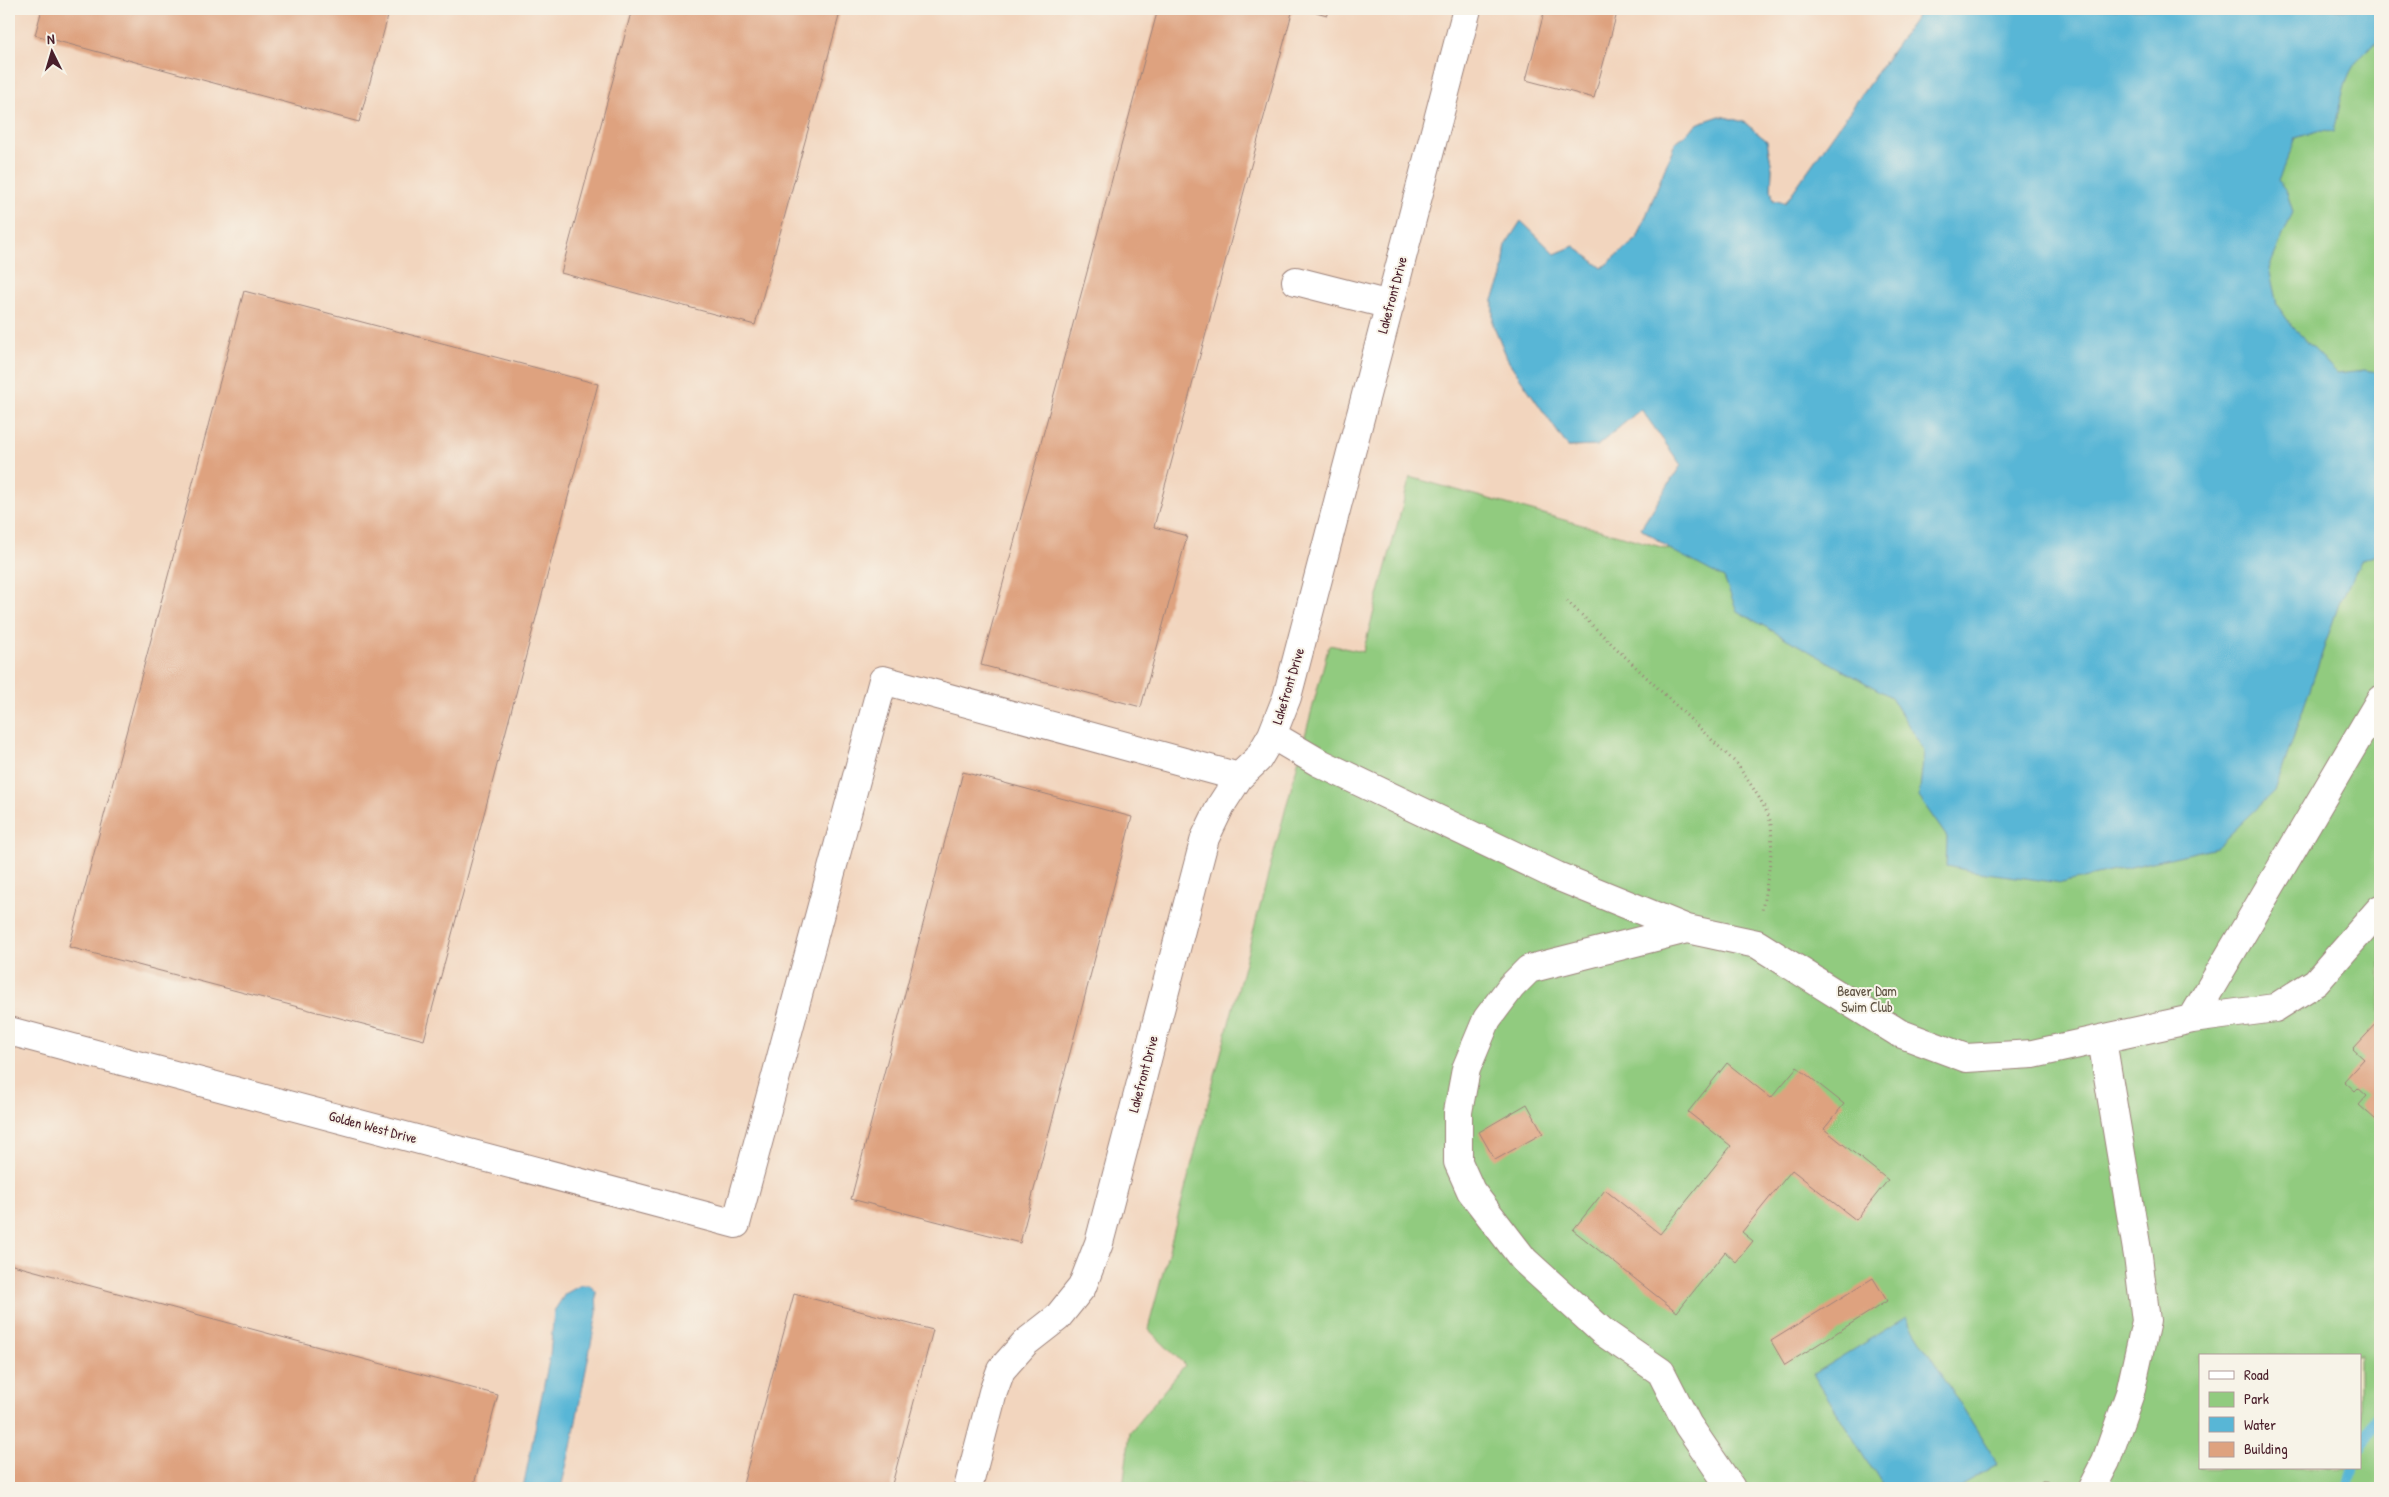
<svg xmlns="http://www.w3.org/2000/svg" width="2389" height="1497" viewBox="0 0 2389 1497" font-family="'Patrick Hand',sans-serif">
<rect width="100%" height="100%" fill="#f7f3e8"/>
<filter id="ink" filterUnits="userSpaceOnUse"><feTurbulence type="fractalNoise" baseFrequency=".02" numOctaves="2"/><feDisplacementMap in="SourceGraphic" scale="10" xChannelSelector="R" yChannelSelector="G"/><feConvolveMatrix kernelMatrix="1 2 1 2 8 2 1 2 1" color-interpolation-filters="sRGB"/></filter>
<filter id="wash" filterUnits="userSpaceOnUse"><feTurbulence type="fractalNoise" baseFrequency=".0096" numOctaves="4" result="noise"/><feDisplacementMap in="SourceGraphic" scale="20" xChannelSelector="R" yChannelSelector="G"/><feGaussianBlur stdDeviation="1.12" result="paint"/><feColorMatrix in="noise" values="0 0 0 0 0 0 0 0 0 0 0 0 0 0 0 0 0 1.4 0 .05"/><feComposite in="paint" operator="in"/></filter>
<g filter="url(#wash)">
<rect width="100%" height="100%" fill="#ede5c8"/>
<path fill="#f2d5be" d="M9,9h1913l-137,194 -12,-3 -2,-12 1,-19 -97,-26 -38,96 -35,29 -28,-22 -19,8 -34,-33 -15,23 -4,33 -9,23 104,146 43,-37 41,56 -40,62 32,24 -263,-74 -47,175 -34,-7 -181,683 37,37 -55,67 -7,56h-1114z"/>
<path fill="#91cb7f" stroke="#6e7555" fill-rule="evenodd" d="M1922,9h458v1479h-1257l7,-56 55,-67 -37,-36 181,-684 34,7 47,-175 262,73 -31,-22 40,-63 -40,-56 -44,37 -29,1 -59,-85 -16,-38v-24l9,-23 4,-33 15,-23 34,33 19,-8 28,22 35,-29 38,-96 24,-20 21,-7 24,6 23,19 5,28 -1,19 2,12 12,3zM2200,1356h160v112h-160z"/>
<path fill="#58b6d6" stroke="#516a80" d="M1922,9h458v31c-36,23 -37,53 -46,92l-17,-1 -21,7 -18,43 9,12 6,19 -24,56 8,37 15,21 45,47 27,-3 16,2v181l-18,6 -23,45 -64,187 -58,56 -155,36 -91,-12 -25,-5 1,-29 -28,-40 5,-46 -33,-54 -154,-86 -13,-33 -51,-27 -32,-23 40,-63 -40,-56 -44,37 -29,1 -59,-85 -16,-38v-24l9,-23 4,-33 15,-23 34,33 19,-8 28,22 35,-29 38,-96 24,-20 21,-7 24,6 23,19 5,28 -1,19 2,12 12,3z
M581,1285h9l6,7 1,21 -26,134 -10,41h-38l27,-133 4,-44 11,-17z
M1906,1317l92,147 -40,24h-74l-71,-114z"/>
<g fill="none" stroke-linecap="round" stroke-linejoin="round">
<path stroke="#58b6d6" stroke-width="11" d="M2360,1448l20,-36
M2347,1488l5,-20"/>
</g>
<g id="blocks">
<path fill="#dea27f" d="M42,9h348l-31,113 -324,-87z
M632,9h209l-86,316 -194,-52z
M1158,9h135l-139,518 33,9 -46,171 -160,-42z
M1305,9h23l-1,6z
M1545,9h73l-24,89 -68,-18z
M244,291l354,93 -174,656 -355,-93z
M963,772l169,45 -112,426 -169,-44z
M2380,1020v96l-4,4 -17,-15 8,-9 -9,-8 -3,3 -11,-10 20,-22 -11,-10z
M1727,1063l44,35 26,-31 47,37 -20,25 64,51 -32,40 -64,-50 -50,62 11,9 -17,21 -11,-10 -48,60 -104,-82 32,-40 55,44 71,-88 -43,-34z
M1527,1104l16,29 -48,27 -16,-28z
M9,1264l489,131 -25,93h-464z
M1873,1278l14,23 -102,64 -14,-24z
M794,1294l139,36 -42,158h-149z
M2042,1481l15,1 6,6h-28z"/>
</g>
</g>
<g filter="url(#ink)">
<use href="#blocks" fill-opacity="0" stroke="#9c827a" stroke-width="1"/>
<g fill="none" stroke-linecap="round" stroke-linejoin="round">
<g stroke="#9c827a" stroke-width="30">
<path id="minor" d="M1296,281l94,24
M1272,735l46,27 239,114 130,53 70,15 142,89 67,25 67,-4 159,-35 83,-11 41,-26 64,-73
M1687,929l-158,40 -18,18 -24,32 -21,50 -8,43v50l13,29 53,69 79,72 58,40 27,53 43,63
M2192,1019l188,-319
M9,1031l727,193 147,-544 356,97
M968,1488l25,-96 8,-22 24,-27 32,-25 25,-31 17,-44 106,-405 16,-33 18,-28 19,-18 14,-24 15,-38 180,-688
M2092,1488l14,-27 24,-68 16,-72 -8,-65 -36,-216"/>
</g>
<path stroke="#9c827a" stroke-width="3" stroke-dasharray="1 4" stroke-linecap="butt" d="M1567,601l170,163c9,14 32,45 34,61 3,28 -5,59 -9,86"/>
<use href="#minor" stroke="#fff" stroke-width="28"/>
</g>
</g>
<g text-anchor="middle" stroke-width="4" stroke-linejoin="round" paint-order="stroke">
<g font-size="14" fill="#4a1f2b" stroke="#f7f3e8">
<text transform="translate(1392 295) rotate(-75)" y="5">Lakefront Drive</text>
<text transform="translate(1288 686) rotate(-73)" y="5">Lakefront Drive</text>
<text transform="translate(1143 1074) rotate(-75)" y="5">Lakefront Drive</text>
<text transform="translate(373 1127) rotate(15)" y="5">Golden West Drive</text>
</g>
<g font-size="14" fill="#5f5344" stroke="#f7f3e8">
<text x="1867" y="996">Beaver Dam<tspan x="1867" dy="16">Swim Club</tspan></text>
</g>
</g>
<rect width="2389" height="1497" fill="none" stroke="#f7f3e8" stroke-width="30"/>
<rect x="2199" y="1354" width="162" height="115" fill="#f7f3e8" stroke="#b29e9c"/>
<rect x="2209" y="1371" width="25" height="8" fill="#ffffff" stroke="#b29e9c"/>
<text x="2244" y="1380" font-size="15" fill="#4a1f2b">Road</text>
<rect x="2209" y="1392" width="25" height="15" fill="#91cb7f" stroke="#b29e9c"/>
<text x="2244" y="1404" font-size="15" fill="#4a1f2b">Park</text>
<rect x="2209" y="1417" width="25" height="15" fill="#58b6d6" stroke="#b29e9c"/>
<text x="2244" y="1430" font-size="15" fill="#4a1f2b">Water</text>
<rect x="2209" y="1442" width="25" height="15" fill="#dea27f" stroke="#b29e9c"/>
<text x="2244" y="1454" font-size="15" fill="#4a1f2b">Building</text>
<g transform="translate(52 52) rotate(355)" stroke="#f7f3e8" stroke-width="4" paint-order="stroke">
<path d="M0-4L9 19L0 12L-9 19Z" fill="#4a1f2b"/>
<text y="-8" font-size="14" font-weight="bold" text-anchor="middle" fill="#4a1f2b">N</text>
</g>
</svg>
